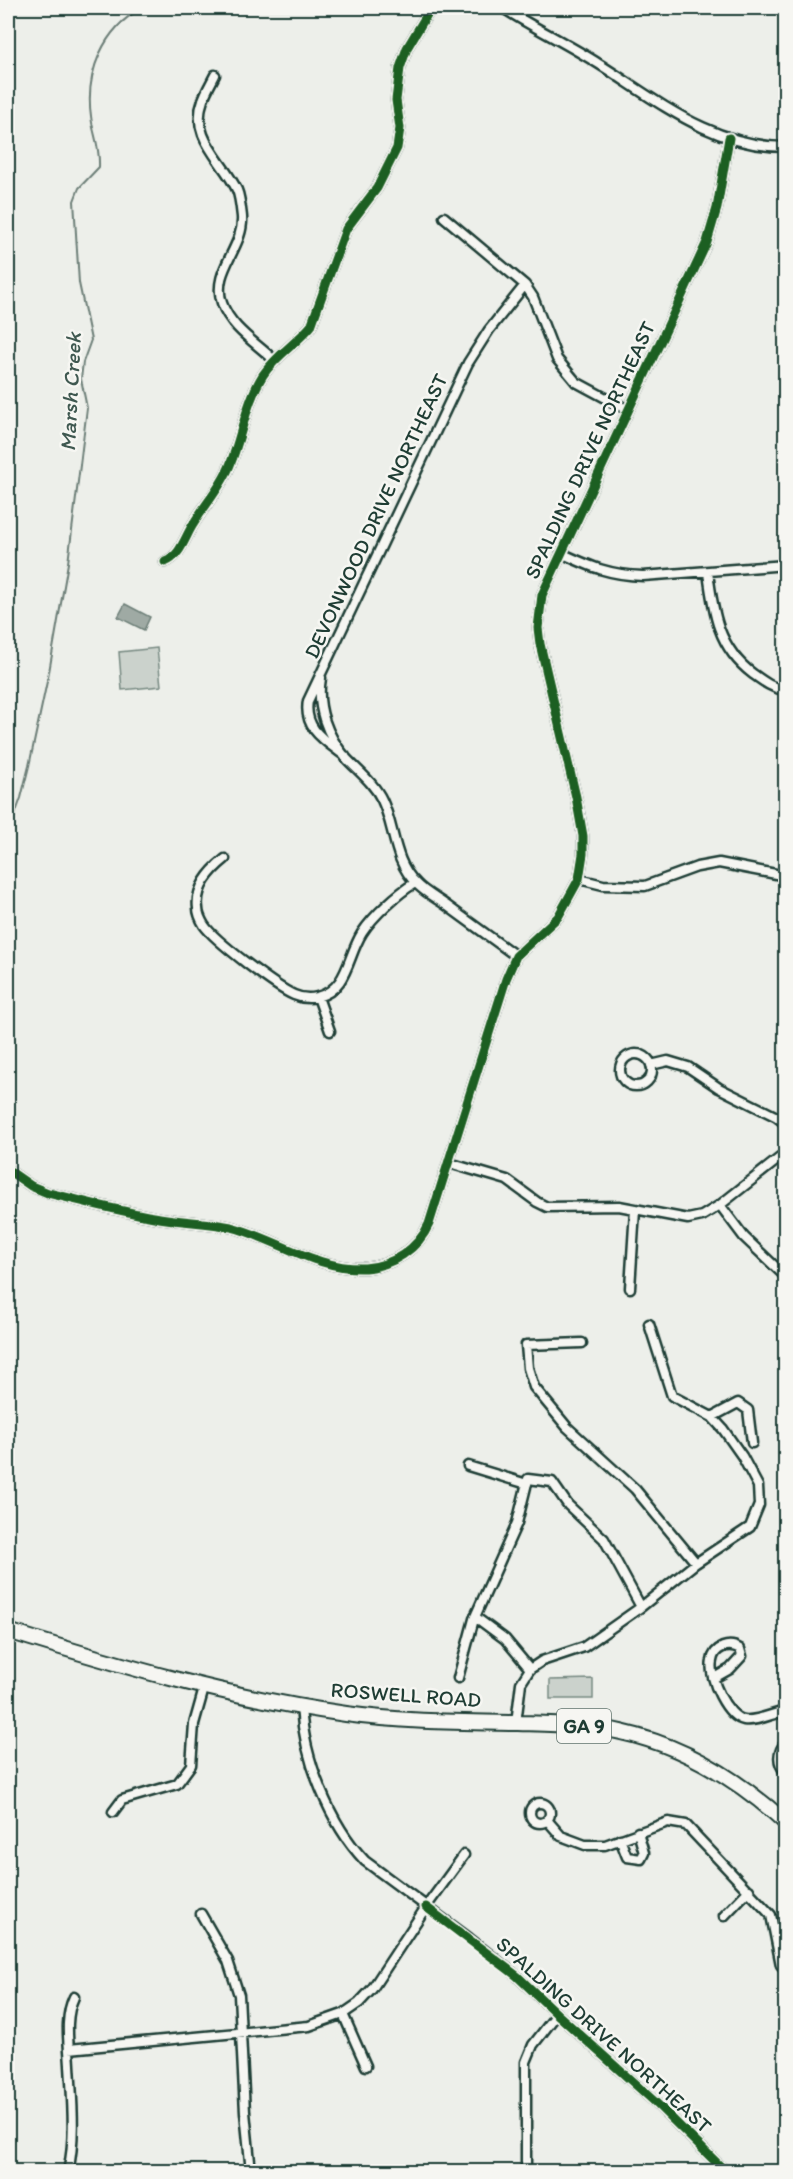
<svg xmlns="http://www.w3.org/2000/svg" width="793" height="2179" viewBox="0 0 793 2179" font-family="Itim,sans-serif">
<rect width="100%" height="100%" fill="#edefea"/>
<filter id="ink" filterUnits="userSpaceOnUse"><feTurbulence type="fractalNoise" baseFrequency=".0167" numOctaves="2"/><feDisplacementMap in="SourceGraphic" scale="12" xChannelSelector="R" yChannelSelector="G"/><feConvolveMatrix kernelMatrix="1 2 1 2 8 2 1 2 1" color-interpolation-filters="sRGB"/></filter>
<g filter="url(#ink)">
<path fill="#cbd2cc" stroke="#758880" stroke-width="1.5" d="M157,648l4,38 -39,4 -3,-38z
M593,1679v20h-43v-19z"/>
<path fill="#9faaa4" stroke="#6c7e77" stroke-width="1.5" d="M125,604l25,13 -6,13 -26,-13z"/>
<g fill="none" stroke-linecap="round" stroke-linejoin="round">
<path stroke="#6c7e77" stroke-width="2" d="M8,834l13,-36 8,-32 20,-94 19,-109 19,-155 -6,-29 2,-17 8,-22 -12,-57 -5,-82 5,-13 20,-21c1,-22 -6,-32 -8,-51 -6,-43 12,-87 51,-108"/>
<g stroke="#1f3d34" stroke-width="13">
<path id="minor" d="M503,8c31,20 65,36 96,56 59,37 113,83 187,83
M215,75c-4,8 -9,16 -12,25 -14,37 20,60 34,90 3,7 4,18 5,27 2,31 -31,54 -20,86 8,24 34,40 52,57
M444,217l81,68 8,12 24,62 19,23 52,28
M561,553c30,14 49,22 82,23l143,-11
M165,562c16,-6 20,-26 29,-39 12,-20 28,-37 36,-58 12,-30 16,-63 33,-90 13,-20 33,-31 48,-49l35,-97 31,-41 20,-40 3,-20 -4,-28 4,-32 7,-20 24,-40
M708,572c5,40 10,76 45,102 11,8 19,14 33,17
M321,678c-5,29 6,58 25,80 12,13 28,25 36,42 13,27 11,61 34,83 8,9 20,15 30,22 23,17 47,34 70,51
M345,756c-19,-15 -42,-27 -37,-55l160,-338 21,-33 36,-45
M225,859c-15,12 -30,28 -27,49 0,6 3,12 6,17 10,15 73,63 90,70 7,3 15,4 23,2 31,-8 30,-40 45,-64 11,-17 36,-40 53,-50
M579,879l24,6 42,1 52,-19 22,-4 67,13
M318,997l12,34
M620 1070a16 16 0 1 1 32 0a16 16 0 1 1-32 0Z
M651,1065l17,-4 20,6 31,21 58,29 9,7
M449,1163l58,17 30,22 10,5 72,-1 69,13 14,-3 18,-11 66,-52
M8,1170l23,16 17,7c35,8 70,18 106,24 25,5 51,5 77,10 45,11 85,43 134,41 27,-2 53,-19 64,-44l77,-245 10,-23 42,-39 21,-38 4,-25v-18l-7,-39 -36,-153 -2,-16 4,-33 165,-353 10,-34 12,-70
M720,1205l24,32 42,40
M630,1288l5,-78
M582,1343l-56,2 2,23 6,19 33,40 68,62 61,74
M712,1417l26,-14 10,7 4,33
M468,1466l59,18
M474,1619h4l27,20 25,30
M458,1678l16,-59 43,-96 11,-44 24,3 16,23 36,34 37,68
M714,1678l16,-9 12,-13 -2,-7c-11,-7 -26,-2 -28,12 -4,17 15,56 32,59 12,2 30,-7 42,-9
M301,1707c3,52 28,116 64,154l104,77 48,38 40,38 98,88 71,70
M516,1723l5,-40 9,-14 12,-8 42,-14 57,-40 55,-44 54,-36 9,-22 -1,-19 -16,-30 -19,-27 -11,-12 -40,-21 -23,-72
M786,1742c-9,10 -9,21 0,31
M530 1813a10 10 0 1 1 20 0a10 10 0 1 1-20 0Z
M113,1812l9,-12 55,-16 14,-19 3,-41 11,-39
M547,1820l14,16 24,9h20l63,-23 18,3 85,90 10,50 5,5
M620,1839l7,18 14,2 3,-6 -6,-21
M201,1914l27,47 11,34 6,117 6,60
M724,1916l25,-26
M343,2014l23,52
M69,2049l240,-23 34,-12 16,-11 13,-14 54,-82 38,-52
M68,2172c8,-36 4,-71 2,-107 -1,-22 -6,-47 4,-68
M526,2172v-110l7,-17 24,-31"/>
</g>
<g stroke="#1f3d34" stroke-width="18">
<path id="primary" d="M8,1631c110,34 223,67 338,83 57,8 115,8 172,9 34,1 69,1 103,9 64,14 117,47 165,91"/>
</g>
<use href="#minor" stroke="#f6f6f2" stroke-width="8"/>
<use href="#primary" stroke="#f6f6f2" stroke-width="14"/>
<g stroke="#f6f6f2" stroke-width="13">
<path id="cycleway" d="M165,562c16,-6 20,-26 29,-39 12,-20 28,-37 36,-58 12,-30 16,-63 33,-90 13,-20 33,-31 48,-49l35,-97 31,-41 20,-40 3,-20 -4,-28 4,-32 7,-20 24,-40
M8,1170l23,16 17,7c35,8 70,18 106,24 25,5 51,5 77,10 45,11 85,43 134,41 27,-2 53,-19 64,-44l77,-245 10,-23 42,-39 21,-38 4,-25v-18l-7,-39 -36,-153 -2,-16 4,-33 165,-353 10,-34 12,-70
M426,1907l91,69 40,38 98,88 71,70"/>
</g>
<use href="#cycleway" stroke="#1b5e20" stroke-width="9"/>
</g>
</g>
<g text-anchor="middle" stroke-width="5" stroke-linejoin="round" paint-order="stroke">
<rect fill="#f6f6f2" stroke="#60746d" stroke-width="1.5" x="557" y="1709" width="54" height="34" rx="4.5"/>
<g font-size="20" font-weight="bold" fill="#1f3d34">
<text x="584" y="1733">GA 9</text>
</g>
<g font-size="21" fill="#1f3d34" stroke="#f6f6f2">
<text transform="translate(590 450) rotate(-65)" y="7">SPALDING DRIVE NORTHEAST</text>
<text transform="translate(376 516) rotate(-65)" y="7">DEVONWOOD DRIVE NORTHEAST</text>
<text transform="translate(406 1695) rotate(4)" y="7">ROSWELL ROAD</text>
<text transform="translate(604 2035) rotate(42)" y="7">SPALDING DRIVE NORTHEAST</text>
</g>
<g font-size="22" font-style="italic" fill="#3f5850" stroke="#f6f6f2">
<text transform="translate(70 392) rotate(-87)" y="8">Marsh Creek</text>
</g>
</g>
<rect width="793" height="2179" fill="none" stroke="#f6f6f2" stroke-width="30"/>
<rect x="15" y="15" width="763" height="2149" fill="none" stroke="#1f3d34" stroke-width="2" filter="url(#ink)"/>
</svg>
